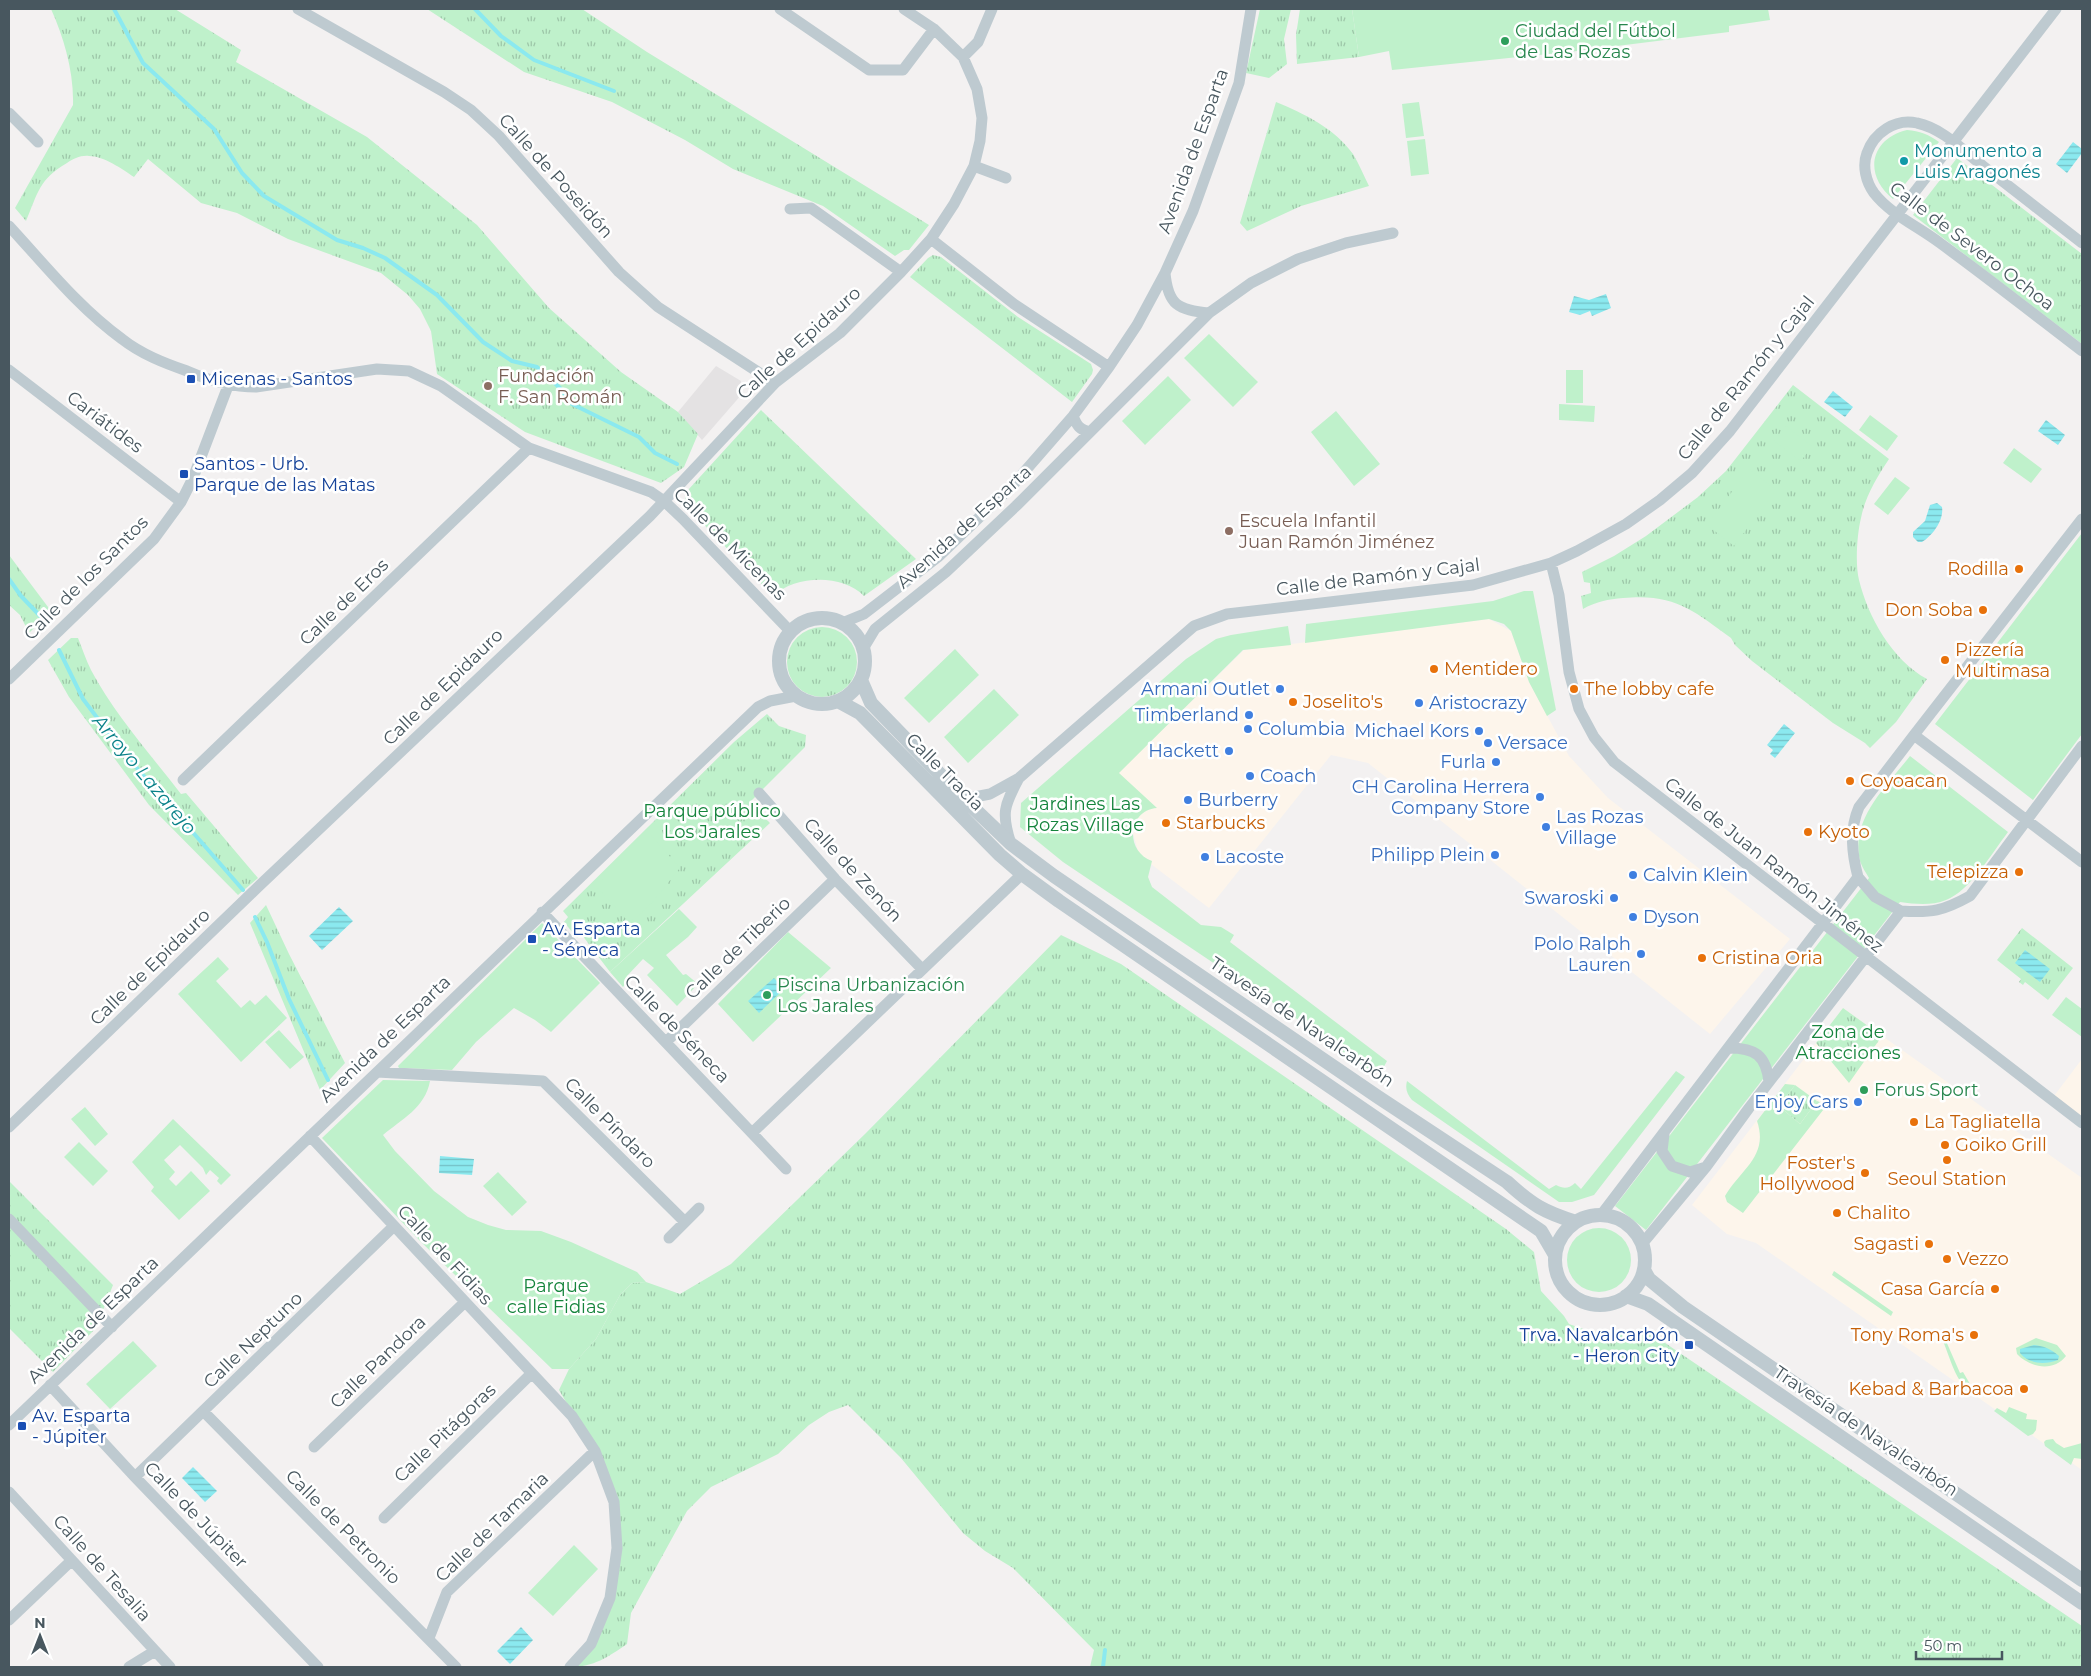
<svg xmlns="http://www.w3.org/2000/svg" width="2091" height="1676" viewBox="0 0 2091 1676" font-family="Montserrat,sans-serif">
<defs>
<pattern id="grass-tufts" width="24" height="20" patternUnits="userSpaceOnUse" patternTransform="scale(1.25)"><rect width="24" height="20" fill="#bff1cb"/><path d="M3 7l-1-3M5 7V3M7 7l1-3M15 17l-1-3M17 17v-4M19 17l1-3" fill="none" stroke="#9dc6a8"/></pattern>
<pattern id="water-rules" width="6" height="5" patternUnits="userSpaceOnUse" patternTransform="scale(1.25)"><rect width="6" height="5" fill="#8be9ef"/><path d="M0 2.5h6" fill="none" stroke="#74c0c5"/></pattern>
</defs>
<rect width="100%" height="100%" fill="#f3f1f1"/>
<path fill="#fdf5eb" d="M1489,619l22,12 18,51 40,74 39,42 182,141 -80,95 -342,-271 -37,-8 -122,153 -70,-53 -22,-81 127,-124z
M1843,1008l239,170v292l-326,-227 -29,-9 -35,-29z
M2082,1059v59l-28,-22z"/>
<path fill="#e4e2e3" d="M716,366l25,15 1,13 -40,46 -24,-28z"/>
<path fill="url(#grass-tufts)" d="M51,9h124l66,41 -5,12 131,75 110,88 72,83 72,64 57,40 20,22 -14,33 -23,16 -136,-51 -88,-58 -6,-43 -11,-22 -12,-14 -27,-22 -93,-34 -51,-26 -36,-10 -53,-44 -14,18c-12,-8 -30,-21 -45,-21 -8,-1 -16,3 -22,7 -28,16 -29,30 -41,58l-11,-13 58,-103c1,-33 -9,-67 -22,-96z
M427,9h155l65,43 282,173 -20,25h-5l-9,6 -72,-50 -90,-37 -48,-29 -73,-38 -88,-30z
M1260,9h31l-7,30 3,25 -18,14 -23,-5z
M1300,9h52l7,48 -62,7 -1,-29z
M1276,102c29,12 58,26 77,52 6,10 11,22 16,32l-68,20 -54,25 -7,-8z
M1957,158l125,96v90l-169,-129z
M933,255l8,2 77,60 73,47 2,6 -1,4 -20,28 -162,-125 18,-19z
M1793,385l96,74c-12,18 -24,38 -28,59 -4,16 -6,46 -2,62 9,37 33,80 68,99l-31,43 -26,26 -5,-5 -32,-20 -81,-62 -17,-16 -4,-7c-38,-28 -57,-45 -108,-40 -14,1 -28,4 -40,11l-2,-13 10,-3 -1,-10 -6,-1 -2,-10 32,-16 32,-20 52,-39 28,-26z
M761,410l155,149 -52,37c-22,-22 -68,-21 -91,0l-86,-89c-2,-6 -3,-11 1,-17z
M9,555l42,56 -22,22 -9,-18 -11,-10z
M787 662a35 35 0 1 1 70 0a35 35 0 1 1-70 0Z
M71,638h7c4,10 8,22 13,32 24,45 60,85 90,124l5,-1 72,85 -20,17 -89,-90 -80,-108 -21,-37z
M767,714l12,12 27,9 -1,12 -56,56 21,20 -160,149 -28,-37 -5,3 -13,-16 4,-5 -5,-6 171,-169z
M266,905l23,49 56,109 -25,27 -70,-167z
M2022,928l51,40 -25,32 -23,-18 -2,3 -4,-3 2,-3 -24,-19z
M1061,935l60,29 385,265 28,23 7,39 23,25 5,8c30,11 43,15 74,4l439,298v41h-992l4,-17 -81,-82 -28,-17 -22,-18 -62,-75 -53,-53 -19,7 -20,13 -31,29 -67,33 -24,24 -56,102 -4,31c-19,13 -33,23 -57,23l21,-23 19,-46 4,-96 -19,-51 -36,-61 10,-21 27,-30 24,-44 12,-12 14,-1 34,12 51,-30 135,-131z
M1843,1008l39,28 -33,47 -33,-40z
M1795,1085l22,16 -17,23 -21,-18z
M9,1181l104,104 -17,43 -43,44 -44,-44z"/>
<path fill="#bff1cb" d="M1352,9h416l2,11 -41,6v6l-160,20 -177,18 -3,-19 -30,6z
M1419,102l5,34 -18,2 -4,-34z
M1907,130c13,1 21,4 32,12l-46,57c-30,-24 -23,-60 14,-69z
M1425,139l4,35 -18,2 -4,-35z
M1209,334l49,48 -25,25 -49,-49z
M1566,370h17v33h-17z
M1168,376l23,24 -46,45 -23,-24z
M1559,404l36,2 -1,16 -35,-2z
M1336,411l44,53 -26,22 -43,-54z
M1870,415l28,21 -11,15 -28,-21z
M1786,426l26,20 -11,15 -27,-20z
M2014,448l28,21 -11,14 -28,-20z
M1749,469l27,21 -42,56 -27,-21z
M1895,477l15,11 -22,27 -14,-11z
M2082,533v201l-49,66 -98,-76z
M1524,591h9l23,119 -9,6 -18,-34 -18,-51 -7,-7 -15,-5 -184,24 1,-19 187,-23z
M1288,626l3,19 -48,5 -124,123 38,35c-29,2 -33,43 -5,53l-4,16 4,10 49,38 20,2 13,8 -4,7 157,119 -6,11h-8l-15,-9 -43,-32 -252,-169 -43,-35 1,-24 165,-144 30,-20 15,-4z
M955,649l24,26 -50,48 -25,-25z
M994,689l25,26 -51,48 -24,-26z
M1910,756l98,76c-16,21 -38,59 -62,68 -15,6 -31,4 -46,2l-254,328 -31,-24 254,-328c-3,-5 -7,-11 -9,-17 -10,-42 26,-74 50,-105z
M649,833l31,35c-12,13 -35,49 -52,53l-32,-35z
M679,909l18,18 -9,10 -22,18 17,20 3,-1 12,10 -21,22 -30,-31 7,-7 -11,-9 -16,17 3,3 -7,8 -13,-15z
M542,923l58,60 -49,49 -16,-12 -21,-12 -38,34 -24,28 -53,-2 -1,-2z
M788,932l43,36 -78,74 -35,-38z
M218,957l11,12 -13,12 25,27 9,-8 5,5 11,-10 21,23 -46,44 -63,-68z
M2066,997l16,12v28l-30,-22z
M279,1030l25,27 -14,12 -25,-27z
M1676,1071l9,6 -91,118 -22,7h-13l-147,-102c-5,-6 -7,-11 -5,-19l142,108 7,-4c8,4 12,4 19,-2l6,6z
M383,1080l47,1c-5,27 -28,38 -47,54l12,16 39,40 34,26 20,8 18,5 35,1 30,11 66,30 9,10 -14,1 -12,12 -24,44 -27,30h-17l-132,-128 -98,-103z
M1785,1084l10,1 -16,21 21,18 17,-23 10,4 -84,108 -16,-11 -2,-6c16,-27 44,-40 32,-75z
M85,1107l23,27 -13,12 -24,-27z
M173,1119l58,56 -10,10 -4,-4 2,-3 -9,-8 -4,5 -3,-7 -23,-23 -16,15 11,12 -6,7 7,7 15,-15 19,20 -31,29 -28,-29 3,-4 -22,-25z
M79,1142l29,29 -15,15 -29,-29z
M498,1172l29,30 -15,14 -29,-30z
M1567 1260a32 32 0 1 1 64 0a32 32 0 1 1-64 0Z
M1834,1271l59,41 -2,4 -59,-41z
M2036,1338l21,7 9,11c-13,17 -37,11 -49,-2l-1,-6z
M133,1341l24,25 -47,43 -24,-25z
M1943,1341h3l14,32 3,-1 14,24c-20,-8 -26,-36 -34,-55z
M2009,1407l18,7 -1,5 11,1 -1,10 -3,4 -5,2 -34,-25 3,-3 9,5z
M2053,1439l3,4 8,5 18,-5v16l-8,-1 -3,7 -26,-19 -1,-4 2,-2z
M574,1545l24,24 -45,47 -25,-23z"/>
<path fill="url(#water-rules)" d="M2073,142l9,7v4l-15,20 -11,-9z
M1606,294l5,14 -19,8 -2,-5 -10,4 -11,-3 5,-16 15,4z
M1833,391l20,16 -8,10 -21,-15z
M2046,420l19,15 -7,10 -20,-14z
M1937,503l5,4c2,13 -9,28 -20,35h-4l-5,-5v-5l12,-11 5,-16z
M1784,724l11,9 -20,25 -5,-4 3,-4 -6,-5z
M339,907l14,14 -31,29 -13,-14z
M2025,950l25,19 -10,13 -25,-19z
M774,978l10,11 -25,24 -11,-12z
M440,1156l34,3 -2,16 -33,-2z
M2034,1345c10,1 17,4 25,11l-1,4c-14,5 -29,4 -38,-7v-4z
M193,1467l24,24 -12,11 -23,-24z
M521,1627l12,13 -23,24 -13,-13z"/>
<g fill="none" stroke-linecap="round" stroke-linejoin="round">
<path stroke="#8be9ef" stroke-width="4" d="M114,9l29,54 71,66 28,44 22,23 73,44 26,8 22,10 52,37 46,47 29,19 25,6 23,21 12,16 67,33 16,16 22,11
M475,9l26,27 33,24 80,31
M9,579l12,17 22,23
M59,650l24,49 40,53 120,138
M255,917l12,25 22,57 39,81
M1103,1667l2,-17"/>
<path stroke="#becad0" stroke-width="11" d="M298,9l146,83 27,18 28,26 120,136 39,35 117,76
M780,9l89,61h34l31,-41
M963,57l15,-15 14,-33
M9,113l29,29
M974,166l32,12
M790,209l21,-1 90,64
M9,226c36,39 70,82 113,113 19,15 42,24 65,32 23,10 44,16 69,16l121,-18 32,2 32,15 88,62 122,44 13,9 19,18 107,112
M931,239l83,65 95,63
M2082,243c-33,-26 -66,-51 -99,-77 -19,-15 -41,-38 -66,-43 -22,-5 -43,10 -50,30 -5,13 -1,29 7,40 16,21 45,34 66,50 48,35 95,72 142,108
M1165,273c3,32 13,37 44,40
M9,370l172,132
M1073,416c4,10 7,14 17,16
M1551,563l8,32 10,77 10,37 15,28 20,25 468,361
M842,623l22,-9 74,-57 73,-70 62,-71 36,-49 28,-42 28,-52 28,-62 46,-128 12,-74
M863,649l12,-20 71,-57 70,-66 193,-193 42,-30 47,-24 48,-16 47,-10
M9,679l145,-140 27,-37 12,-24 35,-92
M1914,735l168,127
M183,780l346,-332
M759,793l76,86 87,90
M964,799l26,-5 29,-16 175,-152 33,-12 246,-29 78,-22 26,-12 49,-27 34,-24 32,-27 38,-42 326,-422
M1011,844c-10,-31 -7,-38 8,-66
M1858,877l17,20 26,14
M542,912l244,257
M666,1042l169,-163
M1729,1048c26,0 37,7 40,34
M377,1072l166,9 142,141
M9,1127l251,-242 390,-369 125,-133 65,-50 61,-61 30,-33 23,-35 20,-38 6,-25 2,-23 -5,-29 -14,-32 -29,-28 -30,-20
M752,1133l270,-259
M1664,1134l-2,17 10,15 18,6 16,-5
M310,1136l262,280 23,35 19,51 3,46 -7,50 -19,46 -21,23
M1601,1215l257,-338c-6,-23 -9,-47 1,-70l55,-72 168,-216
M9,1219l103,108
M669,1238l30,-30
M1642,1244l64,-77 43,-59 152,-197c31,2 42,0 69,-15l112,-150
M50,1385l85,92 183,190
M204,1412l252,255
M9,1425l749,-718 12,-6 26,-5
M314,1447l151,-145
M135,1477l259,-251
M9,1492l161,175
M384,1518l147,-144
M9,1620l62,-59
M429,1638l18,-46 148,-141
M129,1667l26,-16"/>
<path stroke="#becad0" stroke-width="14" d="M779 661a43 43 0 1 1 86 0a43 43 0 1 1-86 0Z
M861,680l10,23 93,96 47,45 43,32 324,221 129,85c25,23 37,30 69,40
M838,701l22,12 140,142 22,19 37,27 482,330 14,24
M1555 1260a45 45 0 1 1 90 0a45 45 0 1 1-90 0Z
M1644,1270l5,9 34,28 399,273
M1626,1296l22,8 434,299"/>
</g>
<g fill="#2e9e5b" stroke="#fff" stroke-width="2">
<circle cx="1505" cy="41" r="5"/>
<circle cx="767" cy="995" r="5"/>
<circle cx="1864" cy="1090" r="5"/>
</g>
<circle fill="#0f9aa8" stroke="#fff" stroke-width="2" cx="1904" cy="161" r="5"/>
<g fill="#1a4fb4" stroke="#fff" stroke-width="2">
<rect x="186" y="374" width="10" height="10" rx="2.5"/>
<rect x="179" y="469" width="10" height="10" rx="2.5"/>
<rect x="527" y="934" width="10" height="10" rx="2.5"/>
<rect x="1684" y="1340" width="10" height="10" rx="2.5"/>
<rect x="17" y="1421" width="10" height="10" rx="2.5"/>
</g>
<g fill="#8d6e63" stroke="#fff" stroke-width="2">
<circle cx="488" cy="386" r="5"/>
<circle cx="1229" cy="531" r="5"/>
</g>
<g fill="#e8710a" stroke="#fff" stroke-width="2">
<circle cx="2019" cy="569" r="5"/>
<circle cx="1983" cy="610" r="5"/>
<circle cx="1945" cy="660" r="5"/>
<circle cx="1434" cy="669" r="5"/>
<circle cx="1574" cy="689" r="5"/>
<circle cx="1293" cy="702" r="5"/>
<circle cx="1850" cy="781" r="5"/>
<circle cx="1166" cy="823" r="5"/>
<circle cx="1808" cy="832" r="5"/>
<circle cx="2019" cy="872" r="5"/>
<circle cx="1702" cy="958" r="5"/>
<circle cx="1914" cy="1122" r="5"/>
<circle cx="1945" cy="1145" r="5"/>
<circle cx="1947" cy="1160" r="5"/>
<circle cx="1865" cy="1173" r="5"/>
<circle cx="1837" cy="1213" r="5"/>
<circle cx="1929" cy="1244" r="5"/>
<circle cx="1947" cy="1259" r="5"/>
<circle cx="1995" cy="1289" r="5"/>
<circle cx="1974" cy="1335" r="5"/>
<circle cx="2024" cy="1389" r="5"/>
</g>
<g fill="#3f7fe0" stroke="#fff" stroke-width="2">
<circle cx="1280" cy="689" r="5"/>
<circle cx="1419" cy="703" r="5"/>
<circle cx="1249" cy="715" r="5"/>
<circle cx="1248" cy="729" r="5"/>
<circle cx="1479" cy="731" r="5"/>
<circle cx="1488" cy="743" r="5"/>
<circle cx="1229" cy="751" r="5"/>
<circle cx="1496" cy="762" r="5"/>
<circle cx="1250" cy="776" r="5"/>
<circle cx="1540" cy="797" r="5"/>
<circle cx="1188" cy="800" r="5"/>
<circle cx="1546" cy="827" r="5"/>
<circle cx="1495" cy="855" r="5"/>
<circle cx="1205" cy="857" r="5"/>
<circle cx="1633" cy="875" r="5"/>
<circle cx="1614" cy="898" r="5"/>
<circle cx="1633" cy="917" r="5"/>
<circle cx="1641" cy="954" r="5"/>
<circle cx="1858" cy="1102" r="5"/>
</g>
<g text-anchor="middle" stroke-width="5" stroke-linejoin="round" paint-order="stroke">
<g font-size="18" fill="#27864d" stroke="#fff" text-anchor="start">
<text x="1515" y="37">Ciudad del Fútbol<tspan x="1515" dy="21">de Las Rozas</tspan></text>
<text x="777" y="991">Piscina Urbanización<tspan x="777" dy="21">Los Jarales</tspan></text>
<text x="1874" y="1096">Forus Sport</text>
</g>
<g font-size="18" fill="#48575f" stroke="#fff">
<text transform="translate(1193 151) rotate(-70)" y="6">Avenida de Esparta</text>
<text transform="translate(556 176) rotate(48)" y="6">Calle de Poseidón</text>
<text transform="translate(1972 246) rotate(37)" y="6">Calle de Severo Ochoa</text>
<text transform="translate(799 343) rotate(-42)" y="6">Calle de Epidauro</text>
<text transform="translate(1746 378) rotate(-51)" y="6">Calle de Ramón y Cajal</text>
<text transform="translate(105 422) rotate(37)" y="6">Cariátides</text>
<text transform="translate(964 527) rotate(-42)" y="6">Avenida de Esparta</text>
<text transform="translate(730 544) rotate(45)" y="6">Calle de Micenas</text>
<text transform="translate(1378 577) rotate(-7)" y="6">Calle de Ramón y Cajal</text>
<text transform="translate(86 578) rotate(-45)" y="6">Calle de los Santos</text>
<text transform="translate(344 602) rotate(-44)" y="6">Calle de Eros</text>
<text transform="translate(443 687) rotate(-44)" y="6">Calle de Epidauro</text>
<text transform="translate(945 772) rotate(45)" y="6">Calle Tracia</text>
<text transform="translate(1774 865) rotate(38)" y="6">Calle de Juan Ramón Jiménez</text>
<text transform="translate(853 870) rotate(47)" y="6">Calle de Zenón</text>
<text transform="translate(738 948) rotate(-44)" y="6">Calle de Tiberio</text>
<text transform="translate(150 967) rotate(-44)" y="6">Calle de Epidauro</text>
<text transform="translate(1302 1022) rotate(34)" y="6">Travesía de Navalcarbón</text>
<text transform="translate(677 1029) rotate(46)" y="6">Calle de Séneca</text>
<text transform="translate(385 1039) rotate(-44)" y="6">Avenida de Esparta</text>
<text transform="translate(610 1123) rotate(45)" y="6">Calle Píndaro</text>
<text transform="translate(445 1255) rotate(47)" y="6">Calle de Fidias</text>
<text transform="translate(93 1320) rotate(-44)" y="6">Avenida de Esparta</text>
<text transform="translate(253 1340) rotate(-44)" y="6">Calle Neptuno</text>
<text transform="translate(378 1362) rotate(-44)" y="6">Calle Pandora</text>
<text transform="translate(1866 1431) rotate(34)" y="6">Travesía de Navalcarbón</text>
<text transform="translate(445 1433) rotate(-44)" y="6">Calle Pitágoras</text>
<text transform="translate(196 1515) rotate(46)" y="6">Calle de Júpiter</text>
<text transform="translate(343 1527) rotate(45)" y="6">Calle de Petronio</text>
<text transform="translate(492 1527) rotate(-44)" y="6">Calle de Tamaria</text>
<text transform="translate(102 1568) rotate(48)" y="6">Calle de Tesalia</text>
</g>
<g font-size="18" fill="#0d838f" stroke="#fff" text-anchor="start">
<text x="1914" y="157">Monumento a<tspan x="1914" dy="21">Luis Aragonés</tspan></text>
</g>
<g font-size="18" fill="#785e54" stroke="#fff" text-anchor="start">
<text x="498" y="382">Fundación<tspan x="498" dy="21">F. San Román</tspan></text>
<text x="1239" y="527">Escuela Infantil<tspan x="1239" dy="21">Juan Ramón Jiménez</tspan></text>
</g>
<g font-size="18" fill="#164399" stroke="#fff" text-anchor="start">
<text x="201" y="385">Micenas - Santos</text>
<text x="194" y="470">Santos - Urb.<tspan x="194" dy="21">Parque de las Matas</tspan></text>
<text x="542" y="935">Av. Esparta<tspan x="542" dy="21">- Séneca</tspan></text>
<text x="1679" y="1341" text-anchor="end">Trva. Navalcarbón<tspan x="1679" dy="21">- Heron City</tspan></text>
<text x="32" y="1422">Av. Esparta<tspan x="32" dy="21">- Júpiter</tspan></text>
</g>
<g font-size="18" fill="#c56008" stroke="#fff" text-anchor="start">
<text x="2009" y="575" text-anchor="end">Rodilla</text>
<text x="1973" y="616" text-anchor="end">Don Soba</text>
<text x="1955" y="656">Pizzería<tspan x="1955" dy="21">Multimasa</tspan></text>
<text x="1444" y="675">Mentidero</text>
<text x="1584" y="695">The lobby cafe</text>
<text x="1303" y="708">Joselito's</text>
<text x="1860" y="787">Coyoacan</text>
<text x="1176" y="829">Starbucks</text>
<text x="1818" y="838">Kyoto</text>
<text x="2009" y="878" text-anchor="end">Telepizza</text>
<text x="1712" y="964">Cristina Oria</text>
<text x="1924" y="1128">La Tagliatella</text>
<text x="1955" y="1151">Goiko Grill</text>
<text x="1855" y="1169" text-anchor="end">Foster's<tspan x="1855" dy="21">Hollywood</tspan></text>
<text x="1947" y="1185" text-anchor="middle">Seoul Station</text>
<text x="1847" y="1219">Chalito</text>
<text x="1919" y="1250" text-anchor="end">Sagasti</text>
<text x="1957" y="1265">Vezzo</text>
<text x="1985" y="1295" text-anchor="end">Casa García</text>
<text x="1964" y="1341" text-anchor="end">Tony Roma's</text>
<text x="2014" y="1395" text-anchor="end">Kebad &amp; Barbacoa</text>
</g>
<g font-size="18" fill="#366cbe" stroke="#fff" text-anchor="end">
<text x="1270" y="695">Armani Outlet</text>
<text x="1429" y="709" text-anchor="start">Aristocrazy</text>
<text x="1239" y="721">Timberland</text>
<text x="1258" y="735" text-anchor="start">Columbia</text>
<text x="1469" y="737">Michael Kors</text>
<text x="1498" y="749" text-anchor="start">Versace</text>
<text x="1219" y="757">Hackett</text>
<text x="1486" y="768">Furla</text>
<text x="1260" y="782" text-anchor="start">Coach</text>
<text x="1530" y="793">CH Carolina Herrera<tspan x="1530" dy="21">Company Store</tspan></text>
<text x="1198" y="806" text-anchor="start">Burberry</text>
<text x="1556" y="823" text-anchor="start">Las Rozas<tspan x="1556" dy="21">Village</tspan></text>
<text x="1485" y="861">Philipp Plein</text>
<text x="1215" y="863" text-anchor="start">Lacoste</text>
<text x="1643" y="881" text-anchor="start">Calvin Klein</text>
<text x="1604" y="904">Swaroski</text>
<text x="1643" y="923" text-anchor="start">Dyson</text>
<text x="1631" y="950">Polo Ralph<tspan x="1631" dy="21">Lauren</tspan></text>
<text x="1848" y="1108">Enjoy Cars</text>
</g>
<g font-size="18" fill="#15843c" stroke="#fff">
<text x="1085" y="810">Jardines Las<tspan x="1085" dy="21">Rozas Village</tspan></text>
<text x="712" y="817">Parque público<tspan x="712" dy="21">Los Jarales</tspan></text>
<text x="1848" y="1038">Zona de<tspan x="1848" dy="21">Atracciones</tspan></text>
<text x="556" y="1292">Parque<tspan x="556" dy="21">calle Fidias</tspan></text>
</g>
<g font-size="19" font-style="italic" fill="#0a8289" stroke="#fff">
<text transform="translate(145 774) rotate(50)" y="7">Arroyo Lazarejo</text>
</g>
</g>
<rect width="2091" height="1676" fill="none" stroke="#48575f" stroke-width="20"/>
<g transform="translate(40 1636)" stroke="#ffffff" stroke-width="4" paint-order="stroke">
<path d="M0-4L9 19L0 12L-9 19Z" fill="#48575f"/>
<text y="-8" font-size="14" font-weight="bold" text-anchor="middle" fill="#48575f">N</text>
</g>
<path d="M1916 1651v8h86v-8" fill="none" stroke="#48575f" stroke-width="2.5"/>
<text x="1924" y="1651" font-size="15" fill="#48575f" stroke="#ffffff" stroke-width="4" paint-order="stroke">50 m</text>
</svg>
